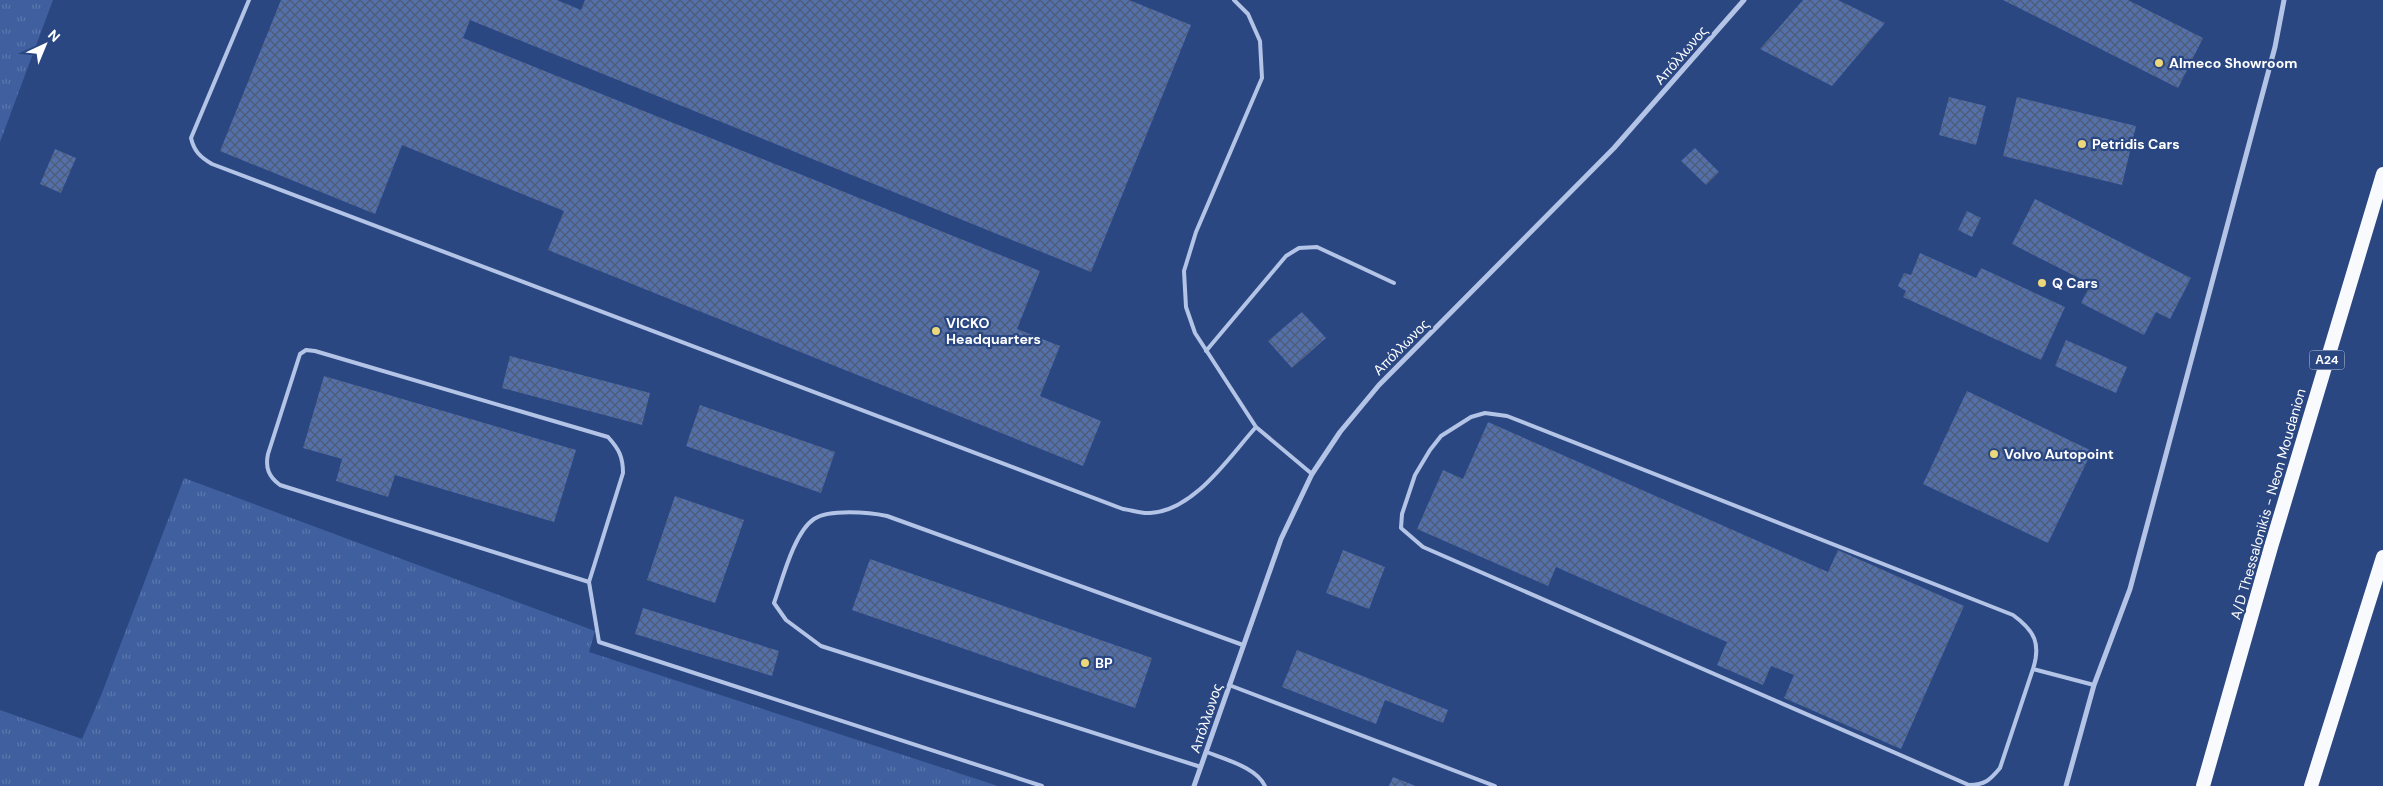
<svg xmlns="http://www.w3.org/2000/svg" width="2383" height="786" viewBox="0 0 2383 786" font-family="'DM Sans',sans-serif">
<defs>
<pattern id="grass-tufts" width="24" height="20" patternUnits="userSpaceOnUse" patternTransform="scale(1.25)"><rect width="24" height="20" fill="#3f5f9f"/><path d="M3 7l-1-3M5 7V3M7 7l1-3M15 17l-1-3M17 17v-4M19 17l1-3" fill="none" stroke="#5c77ad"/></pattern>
<pattern id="building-cross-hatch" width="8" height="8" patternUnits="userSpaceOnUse" patternTransform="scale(1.25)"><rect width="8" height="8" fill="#5370aa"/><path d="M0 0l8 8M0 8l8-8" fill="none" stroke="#4f5c76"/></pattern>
</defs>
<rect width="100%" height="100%" fill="#2a4782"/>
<path fill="url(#grass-tufts)" d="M0,0h53l-53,142z
M184,478l411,153 -6,21 409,134h-998v-76l82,29 20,-46z"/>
<path fill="url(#building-cross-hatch)" d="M281,0h276l24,10 4,-10h544l62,25 -100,247 -621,-252 -7,18 577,233 -23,58 43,17 -20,50 61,25 -18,45 -535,-216 16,-39 -162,-66 -27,69 -155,-63z
M1803,0h35l47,23 -53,63 -72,-37z
M2003,0h125l75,38 -25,50z
M1949,97l37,9 -10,39 -37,-10z
M2017,97l119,29 -14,59 -119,-29z
M1695,148l24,24 -13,13 -25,-24z
M55,149l21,9 -15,35 -21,-9z
M2035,199l156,79 -21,41 -14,-7 -12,23 -63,-32 10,-19 -79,-40z
M1967,211l14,7 -9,19 -14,-7z
M1920,253l56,25 5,-10 84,39 -24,53 -138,-63 3,-6 -8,-5 6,-13 7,2z
M1302,312l24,26 -34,30 -24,-27z
M2066,340l61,27 -11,26 -61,-27z
M510,356l140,37 -8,32 -140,-37z
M324,376l252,74 -22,72 -159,-47 -7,22 -52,-16 6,-22 -39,-11z
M1967,391l125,60 -44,92 -125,-59z
M700,405l135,47 -14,41 -135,-47z
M1488,422l340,150 10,-22 126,56 -63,143 -117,-51 10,-23 -23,-9 -8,19 -46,-20 10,-23 -171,-75 -8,19 -131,-57 26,-59 20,9z
M675,496l69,24 -29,83 -68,-23z
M1343,550l42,17 -16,42 -43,-16z
M870,559l282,99 -17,50 -283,-98z
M643,608l136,43 -7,25 -137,-42z
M1297,650l151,60 -5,13 -58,-23 -9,24 -94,-37z
M1393,777l23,9h-27z"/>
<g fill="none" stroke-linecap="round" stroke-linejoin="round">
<path stroke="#b3c4e6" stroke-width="4" d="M249,0l-58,138c3,13 9,19 21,26l911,345c8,1 19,5 27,4 44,-2 79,-56 106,-86
M1234,0l14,14 12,27 2,37 -66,154 -12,39 2,36 9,26 61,94 56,47
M1206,351l80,-95 13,-8 18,-1 77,36
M589,582l-309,-97c-11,-8 -15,-17 -12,-31l32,-100 6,-4 9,1 293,86c11,12 15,20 15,36l-34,109 10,60 443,144
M2033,669l-33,99c-10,12 -15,17 -31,17l-546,-238 -22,-19 1,-14 13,-39 15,-25 11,-14 30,-19 14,-4 22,3 506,199c22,16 28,29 20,54l61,16
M1229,685l266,101
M1207,752c19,8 49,15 58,34
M1201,767l-380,-121 -35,-26 -12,-17c8,-22 20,-71 40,-84 15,-10 55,-7 73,-3l356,129"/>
<path stroke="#b3c4e6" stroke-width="5" d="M1194,786l87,-247 31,-65 28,-42 39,-47 235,-237 130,-148
M2066,786l28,-101 36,-96 145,-542 9,-47"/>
<path stroke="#f9fafe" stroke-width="14" d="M2203,786l68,-239 112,-373
M2311,786l72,-229"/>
</g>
<g fill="#ecd87a" stroke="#2a4782" stroke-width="2">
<circle cx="2159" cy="63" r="5"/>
<circle cx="2082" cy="144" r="5"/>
<circle cx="2042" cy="283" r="5"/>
<circle cx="936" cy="331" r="5"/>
<circle cx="1994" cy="454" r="5"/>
<circle cx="1085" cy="663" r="5"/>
</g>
<g text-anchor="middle" stroke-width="4.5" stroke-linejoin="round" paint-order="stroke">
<rect fill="#2a4782" stroke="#bfc8da" stroke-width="1" x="2309.5" y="350.5" width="35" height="19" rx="4"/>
<g font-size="12" font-weight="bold" fill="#fff">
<text x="2327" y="364">Α24</text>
</g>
<g font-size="14" fill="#fff" stroke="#2a4782">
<text transform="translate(1681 55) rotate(-49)" y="5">Απόλλωνος</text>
<text transform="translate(1401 347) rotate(-45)" y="5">Απόλλωνος</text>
<text transform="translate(2268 504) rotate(-74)" y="5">A/D Thessalonikis - Neon Moudanion</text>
<text transform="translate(1206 718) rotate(-71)" y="5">Απόλλωνος</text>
</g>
<g font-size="14" font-weight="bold" fill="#fff" stroke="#2a4782" text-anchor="start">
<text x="2169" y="68">Almeco Showroom</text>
<text x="2092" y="149">Petridis Cars</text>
<text x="2052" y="288">Q Cars</text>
<text x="946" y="328">VICKO<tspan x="946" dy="16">Headquarters</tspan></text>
<text x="2004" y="459">Volvo Autopoint</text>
<text x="1095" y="668">BP</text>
</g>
</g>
<g transform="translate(45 45) rotate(44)" stroke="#2a4782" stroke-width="4" paint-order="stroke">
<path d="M0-4L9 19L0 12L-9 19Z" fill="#ffffff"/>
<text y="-8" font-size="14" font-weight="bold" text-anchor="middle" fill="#ffffff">N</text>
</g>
</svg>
